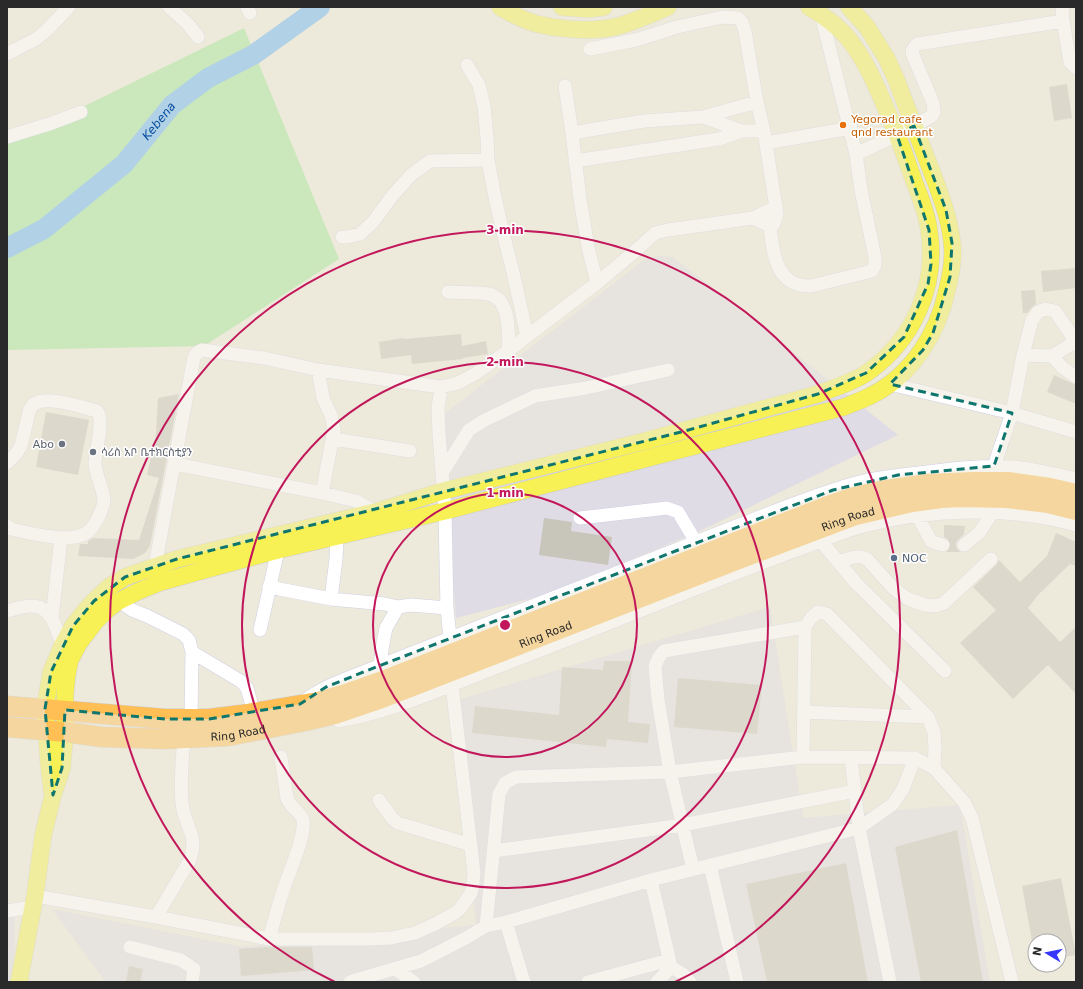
<svg xmlns="http://www.w3.org/2000/svg" width="1083" height="989" viewBox="0 0 1083 989" font-family="'DejaVu Sans','Noto Sans Ethiopic',sans-serif">
<rect width="100%" height="100%" fill="#ede9db"/>
<path fill="#e0dce5" d="M660,256l13,1 225,178 -202,98 -152,62 -88,23 -16,-201 207,-159z
M770,607l33,211 157,-13 30,177h-884l-54,-73 190,38 234,-22 -18,-225z
M15,904l-1,78h-7v-77z"/>
<path fill="#a1e695" d="M244,28l95,231 -135,87 -197,4v-206z"/>
<g fill="none" stroke-linecap="round" stroke-linejoin="round">
<path stroke="#69b4f4" stroke-width="20" id="s1" d="M7,248l37,-19 80,-65 48,-59 36,-27 45,-23 67,-48"/>
</g>
<path fill="#c8c5bb" d="M1067,84l5,34 -18,3 -5,-34z
M1076,268v20l-33,4 -2,-21z
M1035,290l1,14 -4,3 -5,6h-4l-2,-22z
M461,334l1,12 24,-5 2,13 -25,4v1l-51,5 -1,-9 -30,4 -2,-17 24,-4 1,1z
M1054,375l22,10v19l-29,-12z
M179,394l-29,152 -5,7 -12,6 -55,-3 2,-12h8v-3l5,-3 46,2 20,-62 -12,-3 9,-41 2,-36z
M46,412l43,8 -11,55 -42,-8z
M544,518l28,4 -1,9 41,6 -4,28 -69,-10z
M944,525l21,1 -1,8 -8,8v4l2,4 3,2h-14l4,-4v-5l-3,-4 -4,-2z
M1056,533l20,9v24l-6,-2 -32,31 -10,13 32,34 16,-15v67l-28,-29 -35,34 -53,-56 36,-33 -23,-23 23,-22 3,-5 21,22 27,-26z
M604,661h28l-4,61 22,2 -2,19 -41,-4 -1,8 -134,-14 3,-27 84,9 3,-48 41,3z
M678,678l84,7 -5,49 -83,-7z
M957,830l26,152h-62l-26,-135z
M846,863l22,119h-101l-21,-98z
M1061,878l15,77 -17,3v-17h-27l-10,-55z
M266,947h46l2,23 -73,6 -2,-27z
M129,966l14,3 -3,13h-14z"/>
<g fill="none" stroke-linecap="round" stroke-linejoin="round">
<path stroke="#c6c3b8" stroke-width="13" stroke-dasharray="13 6" stroke-linecap="butt" d="M943,545h21"/>
<g stroke="#d0d0e4" stroke-width="14">
<path id="minor" d="M169,7l19,17 10,13
M247,7l3,6
M1062,7l1,14 7,41 6,6
M821,14l35,140 41,-19 35,-19 2,-4 -1,-9 -21,-50c0,-4 2,-6 5,-9l146,-23
M590,49l46,-9 41,-13 46,-10 15,1 4,4 3,9 12,71 -54,15
M7,54l29,-15 11,-9 22,-23
M467,65l12,20 5,21 3,32 1,22 6,32 8,37 11,43 14,64
M565,86l7,47 72,-12 59,-4 39,14h22l13,83 -3,10 -4,2 -17,-8
M757,102l7,29
M572,133l8,66 8,48 9,36
M7,137l45,-14 29,-11
M766,143l85,-15
M575,161l144,-22 23,-8
M770,226c3,28 6,61 41,60l61,-15 3,-6v-8l-14,-67 -5,-36
M342,237h6l12,-3 13,-12 20,-27 18,-20 19,-14 58,-1
M448,292c13,1 27,0 40,2 23,4 20,39 21,56
M1023,355l29,1 18,-11 6,-2
M1052,356l10,11 14,10
M318,370l5,28 8,17 3,15 -12,63
M890,384l122,29 64,19
M441,387l-3,21 1,26 6,77 2,97 3,30
M333,439l77,12
M7,463l9,-9 5,-8 8,-34c1,-3 2,-6 5,-8 14,-9 47,3 63,7 8,9 -2,40 -2,53 1,12 8,24 9,36 0,6 -4,14 -7,20 -2,3 -4,7 -7,10 -15,16 -60,3 -79,-1l-4,-3
M175,464l147,29 34,8 19,11
M994,466l18,-53 11,-58 9,-35 6,-8 7,-3 10,2 21,31
M442,473l27,-43 14,-9 52,-25 51,-8 82,-18
M917,515l14,26 5,2 7,2
M580,518l87,-10 11,4 18,30
M821,541l34,41 90,89
M964,545l15,-12 14,-21
M838,562c10,-3 21,-9 30,-2l26,29 14,10 17,6 10,1 9,-3 47,-44
M155,566l39,-209 4,-5 4,-2 62,8 54,12 123,17 17,-4 17,-9 34,-24 88,-67 36,-30 22,-20 13,-3 85,-12 23,-11
M269,587l62,12 54,5 13,3 13,-2 36,3
M331,599l5,-40 1,-23
M119,601l13,9 15,6 36,18 6,6 3,12 -1,67
M7,611c8,-2 16,-5 25,-5 20,0 25,24 30,40
M52,618l9,-80
M260,630l18,-80
M192,652l50,30 5,6 7,25
M380,665l3,-22 3,-15 12,-21
M304,701c19,-14 41,-22 62,-30l409,-160c29,-11 59,-23 89,-30 18,-4 37,-6 55,-8 31,-4 63,-8 94,-6 21,2 42,7 63,12
M804,712l124,5
M339,721c20,-4 40,-9 60,-16 33,-11 65,-25 98,-38 74,-28 147,-58 221,-87 33,-13 65,-25 98,-37 15,-6 29,-12 44,-16 67,-18 149,-21 216,-2
M803,757l2,-130 6,-9 7,-6 9,2 101,103 6,15 1,15 -1,21
M851,758l8,70 31,154
M379,800l13,18 6,5 73,22
M494,851l189,-26 172,-34
M710,865l27,117
M693,869l-23,-97 -12,-72 -3,-34 4,-9 5,-6 141,-24
M651,880l20,87 12,7 7,8
M35,896l121,21 113,22h100l22,-1 24,-5 20,-9 20,-11 5,-4 11,-16 2,-9 1,-11 -22,-188
M7,911l25,-4
M156,917l34,-57c2,-6 3,-12 3,-18 -2,-14 -10,-25 -11,-39 -2,-21 0,-43 2,-64
M506,922l18,60
M486,926l13,-132 6,-11 11,-6 154,-5 133,-15 112,1 19,10 30,34 8,16 40,164
M269,939c5,-17 9,-34 15,-51 5,-16 22,-52 19,-68 -2,-8 -13,-12 -16,-22l-6,-41
M130,947l51,13 13,9 -2,13
M395,969l19,13
M350,982l2,-1 69,-20 45,-23 20,-12 20,-4 145,-42 208,-52 34,-24 10,-15 12,-31
M588,982l81,-22
M657,982l14,-15"/>
</g>
<g stroke="#ccc" stroke-width="18">
<path id="major" d="M500,7c13,8 27,15 42,18 23,5 54,7 77,1 16,-5 33,-12 49,-19
M562,7l26,2 16,-2
M52,791l-3,-25 -4,-57 6,-37 11,-26 11,-20 11,-14 10,-11 15,-14 16,-10 52,-18 198,-47 68,-21 202,-50 173,-47c16,-6 36,-12 50,-22 45,-32 70,-86 61,-142 -2,-17 -9,-33 -15,-49 -7,-19 -13,-38 -21,-56 -13,-30 -25,-63 -46,-88 -11,-13 -24,-22 -38,-30
M19,982l16,-86 8,-60 10,-41 9,-27 3,-36v-37l2,-20 3,-15 9,-17 16,-21 13,-13 11,-8 20,-10 22,-9 54,-15 63,-17 167,-39 399,-104c9,-4 19,-7 28,-12 40,-20 66,-62 75,-105 4,-15 7,-32 5,-48 -3,-27 -13,-51 -22,-75 -12,-30 -23,-59 -34,-88l-9,-20 -20,-32 -18,-20"/>
</g>
<g stroke="#ccc" stroke-width="21">
<g id="highway">
<path d="M7,706l158,13h44l32,-4 77,-13 31,-9 31,-11 445,-175 26,-9 29,-7 47,-7 23,-1 24,-1h34l42,6 26,6"/>
<path id="s2" d="M7,727l58,5 37,5 31,1 32,1 63,-3 77,-15 30,-7 47,-16 357,-139 117,-44 56,-13 30,-4 20,-1 45,1 41,5 28,7"/>
</g>
</g>
<use href="#minor" stroke="#fff" stroke-width="13"/>
<use href="#major" stroke="#f7f156" stroke-width="17"/>
<use href="#highway" stroke="#ffbf54" stroke-width="20"/>
</g>
<path d="M0 0H1083V989H0ZM914,126l32,84 6,33 -2,34 -17,56 -10,17 -33,34 122,29 -18,53 -96,9 -65,15 -467,181 -40,16 -26,17 -91,15h-44l-100,-9 -3,58 -9,27 -8,-86 6,-37 22,-46 21,-25 31,-24 52,-18 504,-127 137,-38 48,-21 38,-36 24,-53 3,-20 -2,-34 -32,-95z" fill="#ede9db" fill-opacity=".55" fill-rule="evenodd"/>
<path fill="none" stroke="#0f766e" stroke-width="3" stroke-dasharray="8 5" stroke-linejoin="round" d="M914,126l32,84 6,33 -2,34 -17,56 -10,17 -33,34 122,29 -18,53 -96,9 -65,15 -467,181 -40,16 -26,17 -91,15h-44l-100,-9 -3,58 -9,27 -8,-86 6,-37 22,-46 21,-25 31,-24 52,-18 504,-127 137,-38 48,-21 38,-36 24,-53 3,-20 -2,-34 -32,-95z"/>
<g fill="none" stroke="#c2185b" stroke-width="2">
<circle cx="505" cy="625" r="132"/>
<circle cx="505" cy="625" r="263"/>
<path d="M335 982A395 395 0 1 1 675 982"/>
</g>
<circle fill="#e8710a" stroke="#fff" stroke-width="1.5" cx="843" cy="125" r="4"/>
<g fill="#6b7280" stroke="#fff" stroke-width="1.5">
<circle cx="62" cy="444" r="4"/>
<circle cx="93" cy="452" r="4"/>
</g>
<circle fill="#5c6f8a" stroke="#fff" stroke-width="1.5" cx="894" cy="558" r="4"/>
<g text-anchor="middle" stroke-width="3" stroke-linejoin="round" paint-order="stroke">
<g font-size="11" fill="#c56008" stroke="#fff" text-anchor="start">
<text x="851" y="123">Yegorad cafe<tspan x="851" dy="13">qnd restaurant</tspan></text>
</g>
<g font-size="11" fill="#5b616d" stroke="#fff" text-anchor="end">
<text x="54" y="448">Abo</text>
<text x="101" y="456" text-anchor="start">ሳሪስ አቦ ቤተክርስቲያን</text>
</g>
<g font-size="11" fill="#2a2a2a" stroke="#fff">
<text dy="4" stroke="none"><textPath href="#s2" startOffset="880">Ring Road</textPath></text>
<text dy="4" stroke="none"><textPath href="#s2" startOffset="556">Ring Road</textPath></text>
<text dy="4" stroke="none"><textPath href="#s2" startOffset="232">Ring Road</textPath></text>
</g>
<g font-size="11" fill="#4e5e75" stroke="#fff" text-anchor="start">
<text x="902" y="562">NOC</text>
</g>
<g font-size="12" font-style="italic" fill="#074ea1" stroke="#fff">
<text dy="4" stroke="none"><textPath href="#s1" startOffset="200">Kebena</textPath></text>
</g>
</g>
<circle cx="505" cy="625" r="6" fill="#c2185b" stroke="#fff" stroke-width="2"/>
<g font-size="12" text-anchor="middle" font-weight="bold" fill="#c2185b" stroke="#fff" stroke-width="3" stroke-linejoin="round" paint-order="stroke">
<text x="505" y="234">3 min</text>
<text x="505" y="366">2 min</text>
<text x="505" y="497">1 min</text>
</g>
<rect width="1083" height="989" fill="none" stroke="#2a2a2a" stroke-width="16"/>
<g transform="translate(1047 953) rotate(280)"><circle r="19" fill="#ffffff" stroke="#aaaaaa"/>
<path d="M0-3L7 15L0 10L-7 15Z" fill="#3736ff"/>
<text y="-6" font-size="11" font-weight="bold" text-anchor="middle" fill="#2a2a2a">N</text>
</g>
</svg>
